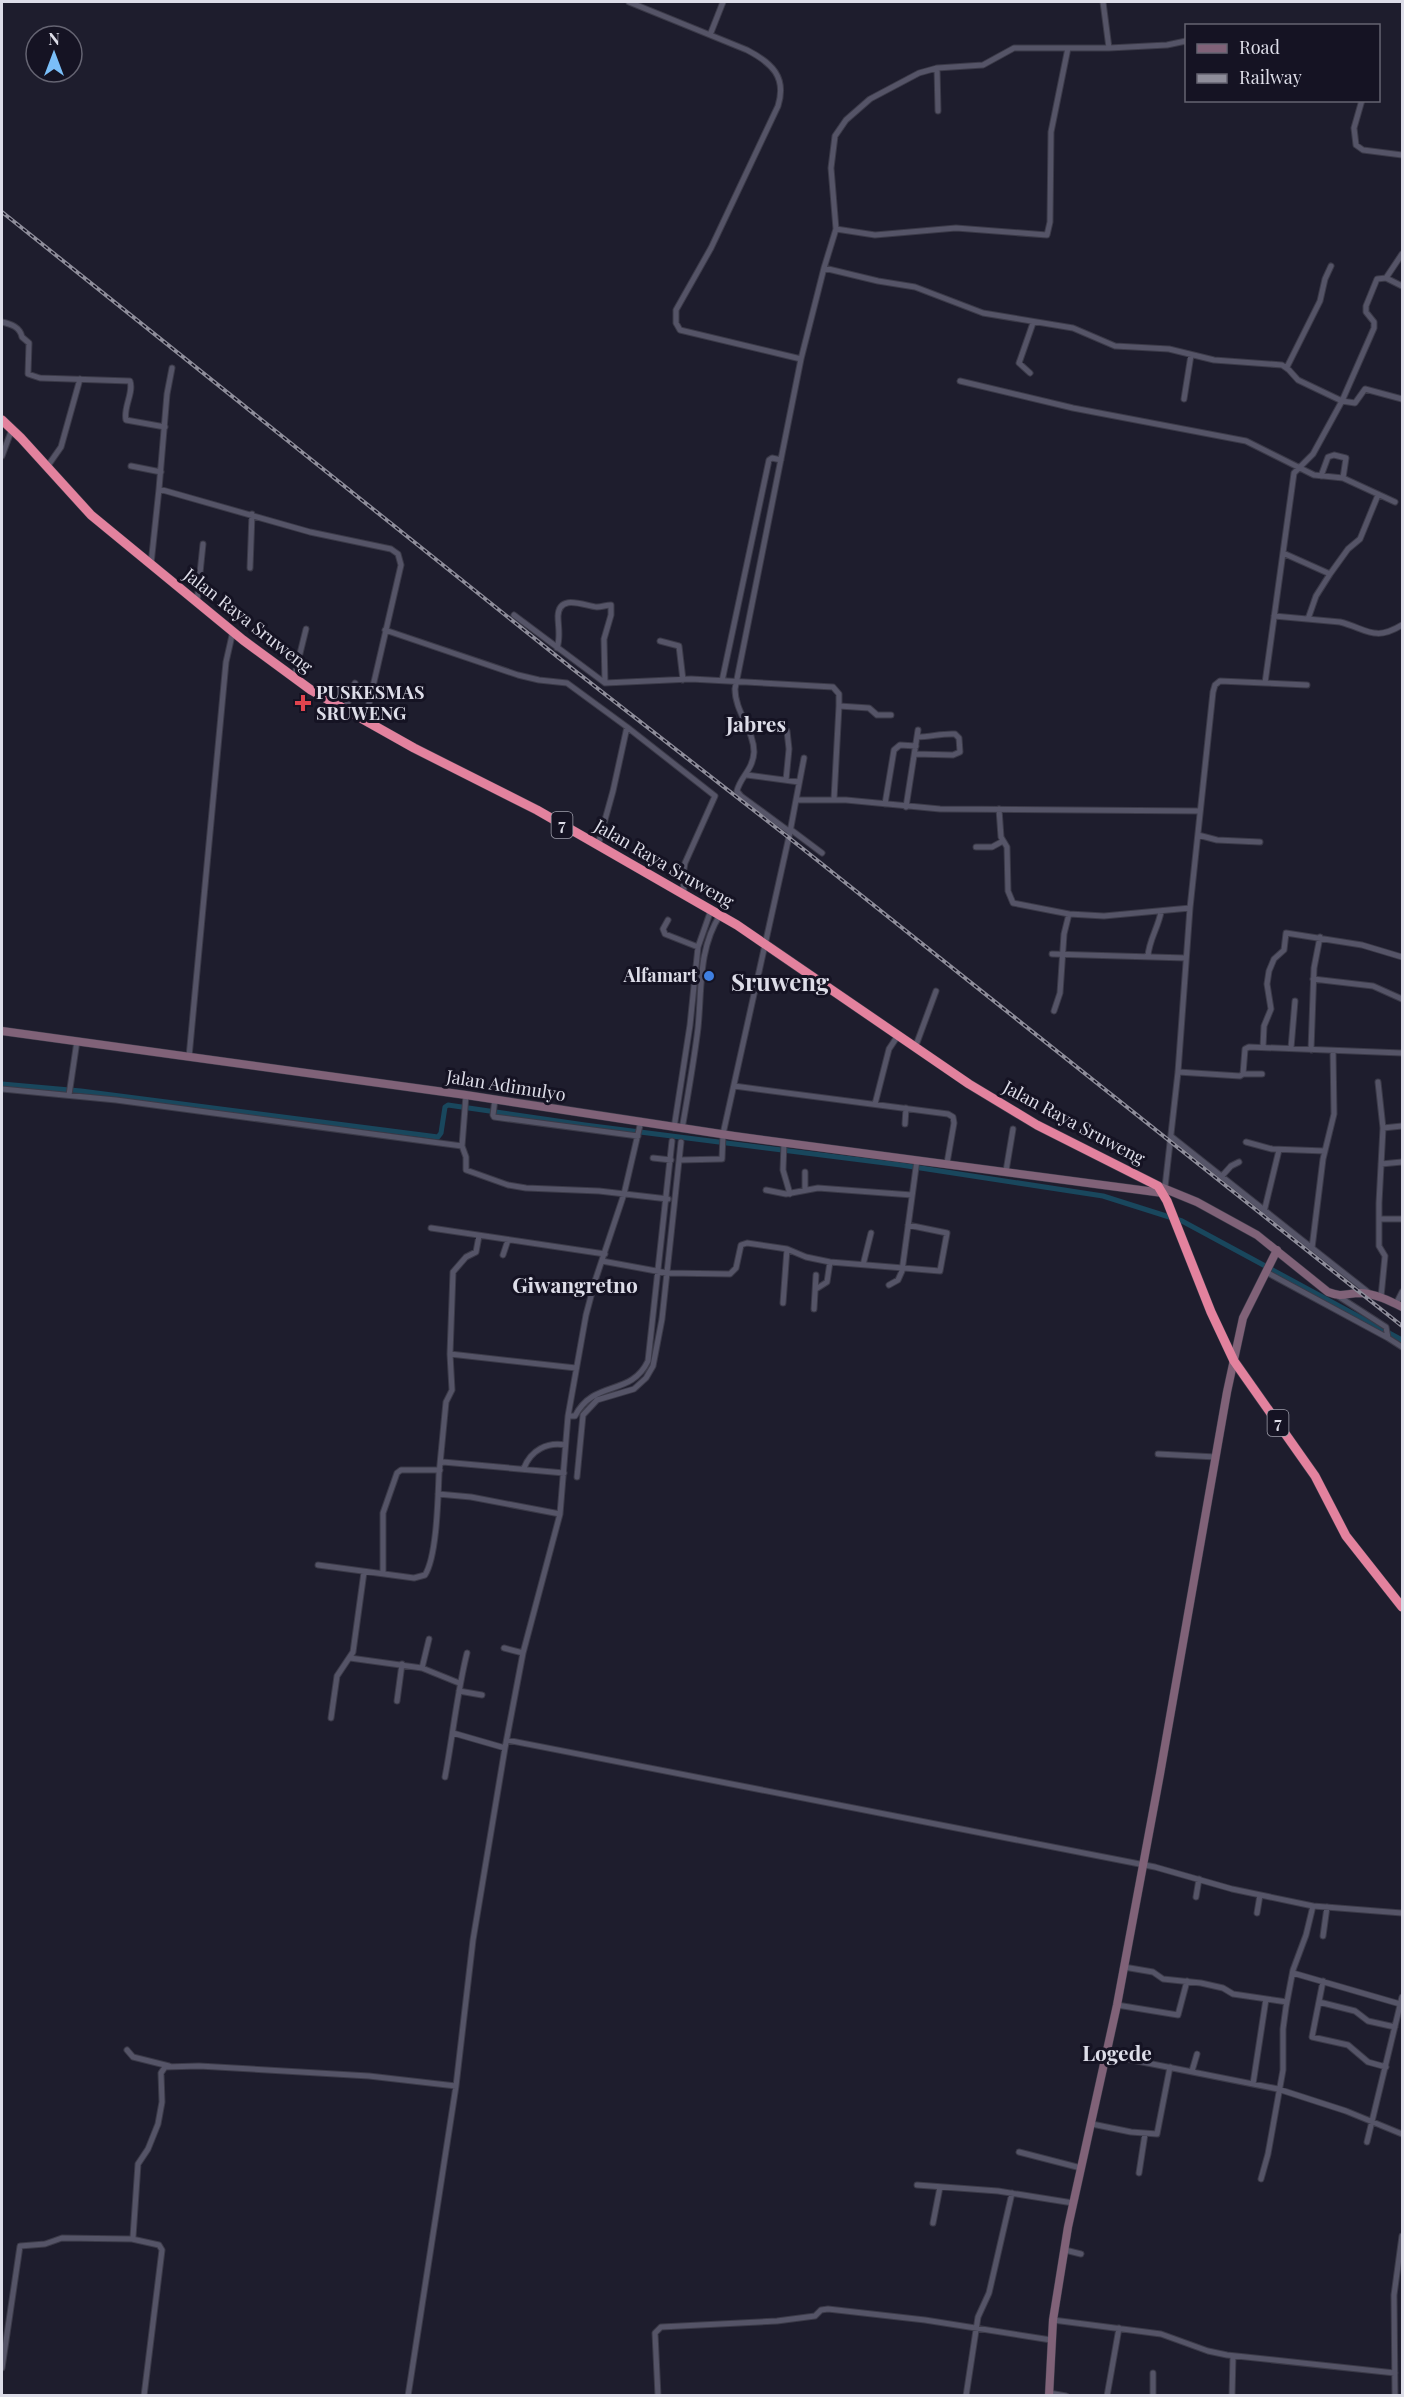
<svg xmlns="http://www.w3.org/2000/svg" width="1404" height="2397" viewBox="0 0 1404 2397" font-family="'Playfair Display',serif">
<rect width="100%" height="100%" fill="#1e1d2d"/>
<g fill="none" stroke-linecap="round" stroke-linejoin="round">
<path stroke="#19475d" stroke-width="5" d="M2,1084l79,7 357,46 3,-4 4,-26 3,-2 137,20 316,40 202,31 79,25 220,119"/>
<g stroke="#3b3a48" stroke-width="7">
<path id="street" d="M629,2l118,48c25,13 40,27 31,56l-67,142 -35,62v13l4,7 121,29
M710,35l13,-33
M1109,48l58,-3 19,-4
M937,68l1,43
M1362,100l-8,28 2,17 7,5 39,5
M836,229l39,6 81,-7 91,7 3,-13 1,-90 17,-84
M1402,254l-16,24 16,8
M824,268l12,-39 -5,-61 4,-32 11,-16 24,-21 49,-26 18,-5 46,-3 31,-17h95l-6,-46
M1386,278l-9,1 -11,27v6l8,10v6l-32,73 13,2 10,-14 37,10
M2,322c9,2 18,5 20,15l7,6 -1,31 12,4 90,3c4,12 -7,26 -4,39l39,7
M1287,367l33,-66 5,-22 6,-13
M1030,373l-11,-10 14,-40
M960,381l113,27 173,33 68,34 29,3 52,24
M1184,399l7,-44
M2,456l10,-27
M131,466l30,6
M47,467l14,-20 19,-68
M1321,476l7,-19 6,-2 12,3 -3,20
M159,489l8,-95 5,-26
M1283,553l47,21 18,-25 12,-10 18,-44
M151,564l8,-75 151,43 81,17 7,5 3,11 -36,156
M250,568l2,-54
M197,602l6,-58
M514,615l91,68 86,-4 142,8 6,7v12l-5,93
M1274,616l66,6c27,7 34,20 62,3
M1308,619l8,-23 14,-22
M385,630l133,45 21,5 28,3 60,44 -14,64 -15,54
M660,641l19,5 4,34
M557,648c4,-11 1,-21 1,-32 1,-23 27,-10 39,-9 5,0 9,-2 14,-2v10l-7,24 1,44
M294,678l12,-49
M722,681l47,-221 3,-2 9,2
M1265,683l42,2
M839,706l30,2 8,7h14
M345,710l10,-27
M627,727l88,69 -30,67 -2,11 1,21
M915,754l38,1 7,-3 -1,-14 -4,-4c-13,-1 -24,3 -38,3
M747,775l52,7
M786,780l3,-31 -2,-18
M796,800l8,-42
M885,804l9,-54 6,-5 16,1
M906,807l12,-77
M999,809l2,28 6,10 1,44 5,12 56,11 35,2 86,-8
M790,829l32,24
M790,832l6,-32h50l94,9 260,2
M1198,835l19,5 43,2
M976,847h16l11,-6
M668,920l-5,9 2,5 33,13
M1052,954l134,4
M1148,956c1,-16 10,-28 13,-44
M1313,979l60,7 29,13
M1054,1011l6,-18 4,-59 5,-20
M1263,1047l1,-21 7,-17 -4,-25 2,-13 5,-12 10,-9 2,-17 76,12 40,12
M915,1048l21,-57
M1291,1048l4,-47
M1311,1050l3,-82 6,-31
M1333,1051l1,63 -11,45 -11,89 56,44
M189,1057l37,-395 7,-31
M1178,1072l62,4 3,-2 2,-25 4,-2 153,6
M1243,1074h19
M1378,1082l5,46 -4,75v43l6,10 -4,41
M734,1086l214,28 5,3 1,6 -7,40
M2,1089l114,11 346,46 4,-51
M69,1095l8,-54
M495,1099l-2,16 1,2 144,19
M875,1104l14,-55 8,-12
M905,1124l1,-16
M674,1128l16,-103 8,-78 13,-37
M1383,1128l19,-2
M682,1129c6,-34 12,-68 16,-101 4,-39 0,-79 22,-113
M1172,1137l140,111
M1246,1142l26,7 53,2
M784,1143l-1,27 7,24
M462,1146l4,11v13l42,15 18,3 73,3 69,8
M653,1158l18,2
M680,1160l42,-1 1,-25 67,-302 -49,-36 -4,-5c3,-14 16,-21 17,-39 0,-22 -19,-40 -19,-63l66,-330 23,-91 54,13 37,6 68,26 90,15 42,18 54,3 45,11 68,5 7,5 9,10 44,21 -29,53 -19,19 -29,210 -45,-2 -5,4 -2,7 -23,216 -12,164 -13,115
M1381,1164l21,-2
M1006,1171l7,-42
M805,1172v18
M1222,1176l9,-10 8,-4
M766,1190l20,4 32,-6 94,7
M1264,1212l15,-62
M1379,1219h23
M431,1228l174,26
M503,1255l5,-15
M602,1261l65,12 63,1 6,-6 5,-23 6,-2 40,6 19,8 24,5 110,9 7,-38 -39,-8
M863,1265l8,-32
M1266,1272l122,66
M889,1285l9,-5 4,-9 15,-111
M816,1289l11,-7 3,-20
M1338,1296l48,31 2,11 14,9
M783,1303l4,-54
M1396,1304l6,-12
M814,1309l2,-34
M450,1354l3,-82 13,-15 10,-5 3,-16
M568,1416h7c19,-37 56,-19 73,-55l24,-220
M1158,1454l58,3
M440,1464l6,-62 6,-12 -2,-36 126,14
M524,1468c7,-18 23,-26 41,-23
M577,1477l6,-62 14,-15 37,-11 12,-11 7,-12 9,-47 19,-177
M438,1494l33,3 89,17
M318,1565l96,13 11,-3c12,-19 13,-78 14,-101l1,-10 3,-2 121,11
M383,1573v-60l14,-40 4,-3h39
M504,1648l19,5
M350,1658l72,10 37,15
M422,1668l7,-29
M459,1691l23,4
M397,1701l5,-37
M331,1718l6,-42 16,-24 11,-80
M453,1733l52,15
M507,1740l648,127 77,22 81,17 89,7
M445,1777c8,-42 12,-84 22,-124
M1196,1897l3,-18
M1257,1913l3,-18
M1323,1936l4,-29
M1124,1967l29,5 10,7 38,4 22,5 10,6 54,8
M1293,1973l107,31
M1323,1981l-11,56 36,8 20,17 18,5
M1319,2002l36,9 13,10 27,6
M1117,2005l61,10 9,-34
M127,2050l6,7 36,9
M1107,2055l171,34 68,22 56,23
M1192,2071l5,-17
M1253,2084l13,-85
M1092,2124l39,8 26,2 13,-67
M1367,2142l35,-145
M1019,2152l62,16
M1139,2173l6,-39
M1261,2179l7,-25 15,-84v-41l3,-22 7,-37 13,-35 7,-29
M917,2185l81,6 75,12
M933,2223l7,-36
M1065,2250l16,4
M1053,2320l108,14 47,17 19,4 168,18
M2,2368l18,-122 25,-2 17,-6 70,1
M1049,2393l17,3
M144,2396l18,-146 -3,-5 -27,-6 1,-2 5,-73 10,-15 10,-25 4,-22 -1,-29 4,-6 34,-1 170,10 87,10
M408,2396l48,-310 17,-146 32,-192 18,-95 37,-139 8,-98 18,-101 9,-34 29,-87 17,-73
M658,2396l-3,-63 6,-6 116,-6 38,-5 6,-6 7,-1 97,11 126,20
M966,2396l12,-79 11,-24 23,-100
M1107,2396l12,-68
M1153,2396v-23
M1232,2396l1,-40
M1395,2396l-1,-101 8,-59"/>
</g>
<g stroke="#3b3a48" stroke-width="9">
<path id="secondary" d="M2,1031l464,64 268,41 429,57
M1158,1186l39,16 60,33 71,57c15,6 18,1 33,1 15,1 29,8 41,14
M1049,2396l4,-76 15,-93 49,-222 43,-231 67,-382 16,-74 34,-68"/>
</g>
<g stroke="#3b3a48" stroke-width="10">
<path id="highway" d="M2,420l19,18 70,77 152,125 68,50 103,58 123,62 200,115 232,159 68,41 121,61 9,15 44,111 23,49 81,115 31,60 56,71"/>
</g>
<use href="#street" stroke="#555467" stroke-width="5"/>
<use href="#secondary" stroke="#806278" stroke-width="8"/>
<use href="#highway" stroke="#e3829e" stroke-width="9"/>
<g stroke="#8e8d9a" stroke-width="4">
<path id="rail" d="M2,212l572,458 214,167 614,489"/>
</g>
<use href="#rail" stroke="#151323" stroke-width="1.5" stroke-dasharray="4.5" stroke-linecap="butt"/>
</g>
<path fill="#e0444e" stroke="#151323" stroke-width="2" d="M300 694h6v6h6v6h-6v6h-6v-6h-6v-6h6z"/>
<circle fill="#3f7fe0" stroke="#151323" stroke-width="2" cx="709" cy="976" r="6"/>
<g text-anchor="middle" stroke-width="6" stroke-linejoin="round" paint-order="stroke">
<g fill="#151323" stroke="#a1a0ad" stroke-width="1.5">
<rect x="551.5" y="812" width="21" height="26" rx="4.5"/>
<rect x="1267.5" y="1410" width="21" height="26" rx="4.5"/>
</g>
<g font-size="16" font-weight="bold" fill="#dddde8">
<text x="562" y="831">7</text>
<text x="1278" y="1429">7</text>
</g>
<g font-size="18" fill="#dddde8" stroke="#151323">
<text transform="translate(248 621) rotate(38)" y="6">Jalan Raya Sruweng</text>
<text transform="translate(664 864) rotate(30)" y="6">Jalan Raya Sruweng</text>
<text transform="translate(506 1086) rotate(9)" y="6">Jalan Adimulyo</text>
<text transform="translate(1074 1123) rotate(28)" y="6">Jalan Raya Sruweng</text>
</g>
<g font-size="18" font-weight="bold" fill="#dddde8" stroke="#151323" text-anchor="start">
<text x="316" y="699">PUSKESMAS<tspan x="316" dy="21">SRUWENG</tspan></text>
<text x="697" y="982" text-anchor="end">Alfamart</text>
</g>
<g font-size="21" font-weight="bold" fill="#dddde8" stroke="#151323">
<text x="756" y="732">Jabres</text>
<text x="575" y="1293">Giwangretno</text>
<text x="1117" y="2061">Logede</text>
</g>
<g font-size="24" font-weight="bold" fill="#dddde8" stroke="#151323">
<text x="780" y="991">Sruweng</text>
</g>
</g>
<rect width="1404" height="2397" fill="none" stroke="#dddde8" stroke-width="6"/>
<rect x="1185" y="24" width="195" height="78" fill="#151323" stroke="#656472" stroke-width="1.5"/>
<rect x="1197" y="44" width="30" height="9" fill="#806278" stroke="#656472" stroke-width="1.5"/>
<text x="1239" y="54" font-size="18" fill="#dddde8">Road</text>
<rect x="1197" y="74" width="30" height="9" fill="#8e8d9a" stroke="#656472" stroke-width="1.5"/>
<text x="1239" y="84" font-size="18" fill="#dddde8">Railway</text>
<g transform="translate(54 54)"><circle r="28" fill="#151323" stroke="#656472" stroke-width="1.5"/>
<path d="M0-4.5L10 22L0 15L-10 22Z" fill="#7abef8"/>
<text y="-9" font-size="16" font-weight="bold" text-anchor="middle" fill="#dddde8">N</text>
</g>
</svg>
